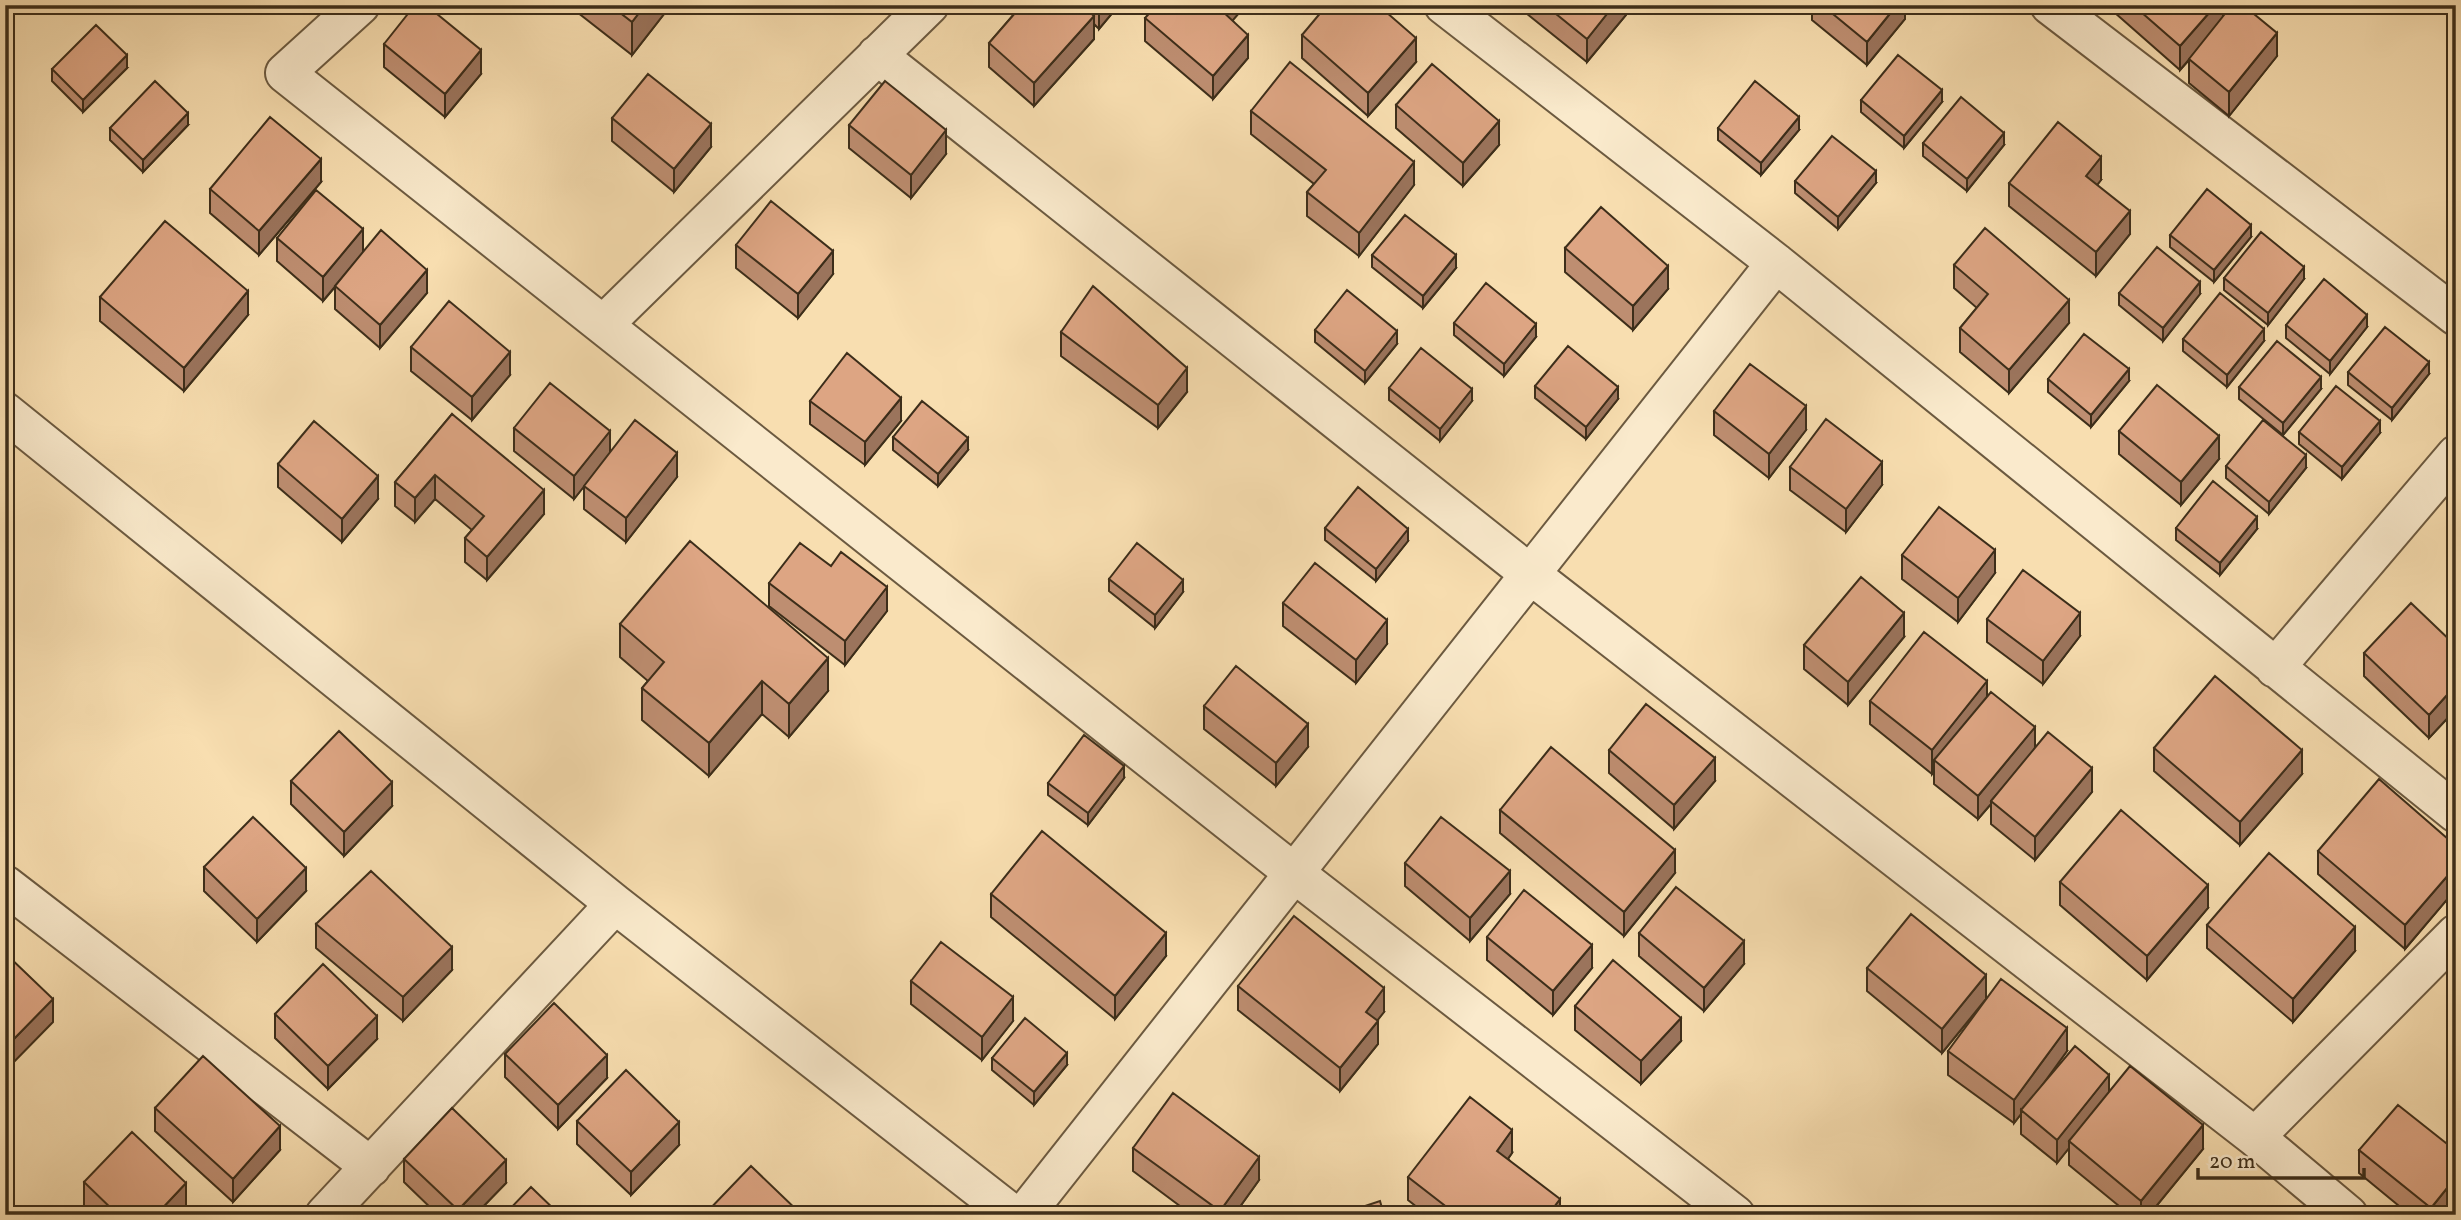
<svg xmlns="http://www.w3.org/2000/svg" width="2461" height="1220" viewBox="0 0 2461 1220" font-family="Vollkorn,serif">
<rect width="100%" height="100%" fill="#f8deb0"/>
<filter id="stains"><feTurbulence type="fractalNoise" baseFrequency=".00286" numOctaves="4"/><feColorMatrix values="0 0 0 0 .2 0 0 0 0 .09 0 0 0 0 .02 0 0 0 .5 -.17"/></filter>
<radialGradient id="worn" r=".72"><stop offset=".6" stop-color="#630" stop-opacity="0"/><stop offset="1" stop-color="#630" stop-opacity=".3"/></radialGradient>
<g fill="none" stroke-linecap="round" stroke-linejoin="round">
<g stroke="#6c5a40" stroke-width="42">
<path id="minor" d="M360,5l-75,68 1009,800 441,342
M1444,5l332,258 680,550
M2050,5l406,311
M877,55l653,519 725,563 93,78
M603,325l326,-320
M5,412l610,492 398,311
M2275,668l181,-213
M5,885l366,282
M2255,1137l201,-203
M325,1215l290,-311
M1024,1215l752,-952"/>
</g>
<use href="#minor" stroke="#faeacc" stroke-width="38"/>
</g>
<path fill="#be8e71" stroke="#3d2e1a" stroke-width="2" d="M568,5h103l-39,50z
M1022,5h97l-20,24 -5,-5v15l-60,67 -45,-39v-24z
M1516,5h110v10l-39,47z
M1812,5h93v14l-38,46 -55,-45z
M2106,5h117v12l54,39 -48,60 -40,-33v-23l-9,10z
M1145,18l88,3 15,37 -35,41 -68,-58z
M1302,35l114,27 -48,54 -66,-58z
M384,44l97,30 -36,43 -61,-50z
M127,68l-44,44 -31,-31v-12z
M1861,100l81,2 -38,46 -43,-36z
M1396,105l103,40 -36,41 -67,-58z
M1251,111l163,74 -55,71 -52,-40v-24l7,-8 -63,-50z
M612,118l99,29 -37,45 -62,-51z
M188,125l-45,47 -33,-32v-12z
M849,125l97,29 -35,44 -62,-50z
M1718,128l81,2 -38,45 -43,-35z
M1923,143l81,2 -37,46 -44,-35z
M2101,180l-4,5 33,49 -34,42 -87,-70v-23z
M1795,181l81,2 -38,46 -43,-36z
M321,182l-62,73 -49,-42v-24z
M2170,235l81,2 -37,45 -44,-35z
M277,238l86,14 64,41 -47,55 -45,-39v-22l-12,14 -46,-40z
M736,245l97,29 -35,44 -62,-50z
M1565,248l103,41 -35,41 -68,-58z
M1372,255l84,13 -33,40 -51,-41z
M1954,265l115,58 -60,70 -49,-41v-24l17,-20 -23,-20z
M2224,278l80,1 -36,46 -44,-35z
M2119,293l81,1 -37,47 -44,-36z
M100,297l148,18 -64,76 -84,-70z
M1454,323l82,14 -32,39 -50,-41z
M2286,325l81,2 -37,47 -44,-36z
M1315,330l82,14 -32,39 -50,-41z
M1061,332l126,60 -29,36 -97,-72z
M2183,339l81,2 -37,46 -44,-36z
M411,347l99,28 -38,45 -61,-49z
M2348,372l81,2 -37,46 -44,-35z
M2048,379l81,2 -38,46 -43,-35z
M1535,386l83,13 -32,40 -51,-41z
M2239,387l82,2 -38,46 -44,-36z
M1389,388l83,13 -32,40 -51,-41z
M810,401l91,20 -36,44 -55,-41z
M1714,411l92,19 -37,48 -55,-43z
M452,414l92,100 -57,66 -22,-18v-24l7,-8 -37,-31 -20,23 -20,-16v-24z
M514,428l96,24 67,25 -51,65 -42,-33v-23l-10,13 -60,-48z
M2119,431l100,28 -38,46 -62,-51z
M2299,432l81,1 -38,46 -43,-35z
M893,437l75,13 -30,36 -45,-36z
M278,464l100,35 -36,43 -64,-55z
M2226,466l80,2 -37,46 -43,-36z
M1790,467l92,18 -36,47 -56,-42z
M1325,528l83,13 -32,40 -51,-41z
M2176,528l81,1 -37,46 -44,-35z
M1902,555l93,18 -37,49 -56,-43z
M831,566l56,45 -42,54 -76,-59v-23z
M1109,579l74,13 -28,36 -46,-37z
M2456,587v34l-6,-5v-24z
M1283,603l104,41 -31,39 -73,-57z
M1987,619l93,17 -37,48 -56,-42z
M620,624l208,67 -39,46 -27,-23 -53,62 -67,-56v-32l6,-7 -28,-24z
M1904,637l-56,68 -44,-36v-24z
M2456,646v63l-27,29 -65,-62v-23z
M1987,696l48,52 57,44 -57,68 -44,-36v-20l-13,15 -44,-35v-13l-2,3 -62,-50v-23z
M1204,706l104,41 -32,39 -72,-57z
M2154,748l148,26 -62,71 -86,-74z
M1609,750l106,31 -41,48 -65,-56z
M1124,778l-36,47 -40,-30v-12z
M291,781l101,25 -48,50 -53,-52z
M1500,810l175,63 -51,63 -124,-103z
M2456,846v43l-51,60 -87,-75v-23z
M1405,863l105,31 -40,47 -65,-55z
M204,867l102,24 -49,51 -53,-51z
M2060,882l148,26 -61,72 -87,-75z
M991,894l175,62 -51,63 -124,-102z
M316,924l136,46 -49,51 -87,-73z
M2207,925l148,26 -62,71 -86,-74z
M1639,933l105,31 -40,47 -65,-55z
M1487,937l105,31 -39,47 -66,-55z
M1867,968l119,31 -44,54 -75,-62z
M911,981l102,40 -31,39 -71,-56z
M1238,986l146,26 -7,8 1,24 -38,47 -102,-81z
M1575,1006l106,35 -40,43 -66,-54z
M275,1014l102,25 -49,50 -53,-51z
M2456,1032v35l-7,-6v-24z
M1948,1051h119l-25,34 67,6 94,58 -54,66h-19l-61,-50v-17l-12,15 -36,-29v-20l-7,9 -66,-48z
M505,1054l102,24 -49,51 -53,-52z
M992,1058l75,7 -33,40 -42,-35z
M155,1108l125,42 -47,52 -78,-71z
M577,1121l102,24 -48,50 -54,-51z
M1133,1148l126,32 -25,35h-42l-59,-44z
M2359,1150l97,1v49l-12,15h-34l-51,-42z
M1512,1153l-4,6 52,56h-133l-19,-15v-23z
M404,1159l102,24 -31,32h-37l-34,-33z
M84,1182l102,25 -8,8h-85l-9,-9z"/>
<path fill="#9b745c" stroke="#3d2e1a" stroke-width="2" d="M7,5h11l-13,15v-12z
M645,5h26l-39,50v-33z
M1099,5h20l-20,24z
M1226,5h20l-25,29v-24z
M1614,5h12v10l-39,47v-23z
M1897,5h8v14l-38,46v-23z
M2216,5h7v15l-43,50v-24z
M1094,16v23l-60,67v-23z
M2277,33v23l-48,60v-24z
M1248,35v23l-35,41v-23z
M1416,38v24l-48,54v-23z
M481,50v24l-36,43v-23z
M127,55v13l-44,44v-12z
M1942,90v12l-38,46v-12z
M188,113v12l-45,47v-12z
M1799,117v13l-38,45v-12z
M1499,121v24l-36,41v-23z
M711,124v23l-37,45v-23z
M946,130v24l-35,44v-23z
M2004,133v12l-37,46v-12z
M2101,157v23l-15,19v-23z
M321,159v23l-62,73v-24z
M1414,162v23l-55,71v-23z
M1876,171v12l-38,46v-12z
M2130,211v23l-34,42v-24z
M2251,225v12l-37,45v-12z
M363,229v24l-40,48v-24z
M833,251v23l-35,44v-24z
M1456,255v13l-33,40v-12z
M1668,266v23l-35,41v-24z
M2304,267v12l-36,46v-12z
M427,270v23l-47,55v-23z
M2200,282v12l-37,47v-13z
M248,291v24l-64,76v-23z
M2069,300v23l-60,70v-23z
M2367,315v12l-37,47v-13z
M1536,324v13l-32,39v-12z
M2264,329v12l-37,46v-12z
M1397,331v13l-32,39v-12z
M510,352v23l-38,45v-23z
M2429,362v12l-37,46v-12z
M1187,368v24l-29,36v-23z
M2129,369v12l-38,46v-12z
M2321,377v12l-38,46v-12z
M1618,387v12l-32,40v-12z
M1472,389v12l-32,40v-12z
M901,398v23l-36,44v-23z
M1806,406v24l-37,48v-24z
M2380,421v12l-38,46v-12z
M610,431v23l-36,45v-23z
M2219,436v23l-38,46v-23z
M968,438v12l-30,36v-12z
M677,453v24l-51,65v-24z
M2306,455v13l-37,46v-12z
M1882,462v23l-36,47v-23z
M435,475v24l-20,23v-24z
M378,476v23l-36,43v-23z
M544,490v24l-57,66v-23z
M2257,517v12l-37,46v-12z
M1408,529v12l-32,40v-12z
M1995,550v23l-37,49v-24z
M1183,580v12l-28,36v-13z
M887,587v24l-42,54v-24z
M1904,613v24l-56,68v-23z
M2080,613v23l-37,48v-23z
M1387,620v24l-31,39v-23z
M828,658v33l-39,46v-33z
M762,681v33l-53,62v-33z
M1987,681v24l-53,55v11l-2,3v-24z
M2456,685v24l-27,29v-23z
M1308,724v23l-32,39v-23z
M2035,727v24l-44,50v3l-13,15v-23z
M2302,750v24l-62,71v-23z
M1715,758v23l-41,48v-24z
M1124,766v12l-36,47v-12z
M2092,768v24l-57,68v-23z
M392,782v24l-48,50v-24z
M1675,850v23l-51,63v-24z
M2456,866v23l-51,60v-24z
M306,868v23l-49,51v-23z
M1510,871v23l-40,47v-23z
M2208,885v23l-61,72v-24z
M2355,927v24l-62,71v-23z
M1166,933v23l-51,63v-23z
M1744,941v23l-40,47v-23z
M1592,945v23l-39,47v-24z
M452,947v23l-49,51v-24z
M1986,975v24l-44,54v-24z
M1384,988v24l-18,23v-23z
M1013,997v24l-31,39v-23z
M53,999v23l-48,49v-23z
M377,1016v23l-49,50v-23z
M1681,1018v23l-40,43v-23z
M1378,1021v23l-38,47v-23z
M2067,1028v23l-44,61 -2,-2v4l-7,9v-23z
M1067,1053v12l-33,40v-13z
M607,1055v23l-49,51v-24z
M2109,1075v23l-40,43v7l-12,15v-23z
M679,1122v23l-48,50v-23z
M2203,1125v24l-54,66h-8v-14z
M280,1126v24l-47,52v-23z
M1512,1130v23l-15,21v-23z
M1259,1157v23l-25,35h-14v-4z
M506,1160v23l-31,32h-17v-5z
M2456,1177v23l-12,15h-13v-7z
M186,1183v24l-8,8h-22z
M1560,1199v16h-12z"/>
<path fill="#dda583" stroke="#3d2e1a" stroke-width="2" d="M415,5h11l55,45 -36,44 -61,-50z
M610,5h35l-13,17z
M1022,5h60l12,11 -60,67 -45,-40z
M1157,5h69l-5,5 27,25 -35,41 -68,-58z
M1327,5h51l38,33 -48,55 -66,-58z
M1545,5h69l-27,34z
M1822,5h75l-30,37z
M2133,5h83l-36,41z
M2232,5h11l34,28 -48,59 -40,-33z
M96,25l31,30 -44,45 -31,-31z
M1898,55l44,35 -38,46 -43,-36z
M1290,62l124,100 -55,71 -52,-41 19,-22 -75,-59z
M1432,64l67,57 -36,42 -67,-58z
M648,74l63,50 -37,45 -62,-51z
M155,81l33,32 -45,47 -33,-32z
M885,81l61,49 -35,45 -62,-50z
M1755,81l44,36 -38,46 -43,-35z
M1961,97l43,36 -37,46 -44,-36z
M270,117l51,42 -62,72 -49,-42z
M2058,122l43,35 -15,19 44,35 -34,41 -87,-69z
M1832,136l44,35 -38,46 -43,-36z
M2207,189l44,36 -37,45 -44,-35z
M316,190l47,39 -40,48 -46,-39z
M771,201l62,50 -35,43 -62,-49z
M1601,207l67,59 -35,40 -68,-58z
M1405,215l51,40 -33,41 -51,-41z
M165,221l83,70 -64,77 -84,-71z
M1985,228l84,72 -60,70 -49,-42 28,-34 -34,-29z
M381,230l46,40 -47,55 -45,-39z
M2261,232l43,35 -36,46 -44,-35z
M2157,247l43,35 -37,46 -44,-35z
M2324,279l43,36 -37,46 -44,-36z
M1486,283l50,41 -32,40 -50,-41z
M1093,286l94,82 -29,37 -97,-73z
M1347,290l50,41 -32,40 -50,-41z
M2220,293l44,36 -37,46 -44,-36z
M449,301l61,51 -38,45 -61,-50z
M2385,327l44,35 -37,46 -44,-36z
M2084,334l45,35 -38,46 -43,-36z
M2277,341l44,36 -38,46 -44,-36z
M1568,346l50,41 -32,40 -51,-41z
M1421,348l51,41 -32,40 -51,-41z
M847,353l54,45 -36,44 -55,-41z
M1750,364l56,42 -37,48 -55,-43z
M550,383l60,48 -36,45 -60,-48z
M2157,385l62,51 -38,46 -62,-51z
M2336,386l44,35 -38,46 -43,-35z
M922,401l46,37 -30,36 -45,-37z
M452,414l92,76 -57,67 -22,-19 19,-22 -49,-41 -20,23 -20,-16z
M1826,419l56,43 -36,47 -56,-42z
M635,420l42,33 -51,65 -42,-32z
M2263,420l43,35 -37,47 -43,-36z
M314,421l64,55 -36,43 -64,-55z
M2213,481l44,36 -37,46 -44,-35z
M1358,487l50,42 -32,40 -51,-41z
M1939,507l56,43 -37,48 -56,-43z
M690,541l138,117 -39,46 -27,-23 -53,62 -67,-55 22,-26 -44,-38z
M800,543l31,23 10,-14 46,35 -42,54 -76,-58z
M1137,543l46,37 -28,35 -46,-36z
M1315,563l72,57 -31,40 -73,-57z
M2023,570l57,43 -37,48 -56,-42z
M1861,577l43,36 -56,69 -44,-37z
M2456,587v11l-6,-6z
M2411,603l45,43v39l-27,30 -65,-62z
M1924,632l63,49 -55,69 -62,-49z
M1236,666l72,58 -32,39 -72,-57z
M2215,676l87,74 -62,72 -86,-74z
M1991,692l44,35 -57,69 -44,-36z
M1646,704l69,54 -41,47 -65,-55z
M339,731l53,51 -48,50 -53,-51z
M2048,732l44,36 -57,69 -44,-36z
M1084,735l40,31 -36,47 -40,-30z
M1551,747l124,103 -51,62 -124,-102z
M2379,779l77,67v20l-51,59 -87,-74z
M2121,810l87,75 -61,71 -87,-74z
M253,817l53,51 -49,51 -53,-52z
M1441,817l69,54 -40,47 -65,-55z
M1042,831l124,102 -51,63 -124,-102z
M2269,853l86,74 -62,72 -86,-74z
M371,871l81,76 -49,50 -87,-73z
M1676,887l68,54 -40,47 -65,-55z
M1524,890l68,55 -39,46 -66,-54z
M1911,914l75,61 -44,54 -75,-61z
M1294,916l90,72 -18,24 12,9 -38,47 -102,-82z
M941,942l72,55 -31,40 -71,-56z
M5,953l48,46 -48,49z
M1613,960l68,58 -40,43 -66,-55z
M323,964l54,52 -49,50 -53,-52z
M2001,979l66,49 -53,72 -66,-49z
M554,1003l53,52 -49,50 -53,-51z
M1025,1018l42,35 -33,39 -42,-34z
M2456,1032v12l-7,-7z
M2075,1046l34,29 -52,65 -36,-30z
M203,1056l77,70 -47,53 -78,-71z
M2130,1066l73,59 -62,76 -72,-60z
M626,1070l53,52 -48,50 -54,-51z
M1173,1093l86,64 -39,54 -87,-63z
M1470,1097l42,33 -15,21 63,48 -12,16h-91l-49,-38z
M2398,1105l58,46v26l-25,31 -72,-58z
M452,1108l54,52 -48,50 -54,-51z
M132,1132l54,51 -30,32h-38l-34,-33z
M751,1166l51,49h-98z
M531,1187l29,28h-56z
M1380,1201l4,14h-46z"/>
<rect width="2461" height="1220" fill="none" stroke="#f8deb0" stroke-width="28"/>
<rect x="7" y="7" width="2447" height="1206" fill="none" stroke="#3d2e1a" stroke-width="3.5"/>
<rect x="14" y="14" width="2433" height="1192" fill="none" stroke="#3d2e1a" stroke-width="2"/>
<path d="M2198 1168v10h166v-10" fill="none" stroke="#3d2e1a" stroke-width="3.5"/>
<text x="2209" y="1168" font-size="21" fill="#3d2e1a" stroke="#faeacc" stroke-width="5" paint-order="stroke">20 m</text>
<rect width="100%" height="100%" filter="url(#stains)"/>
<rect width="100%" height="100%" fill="url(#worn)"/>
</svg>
